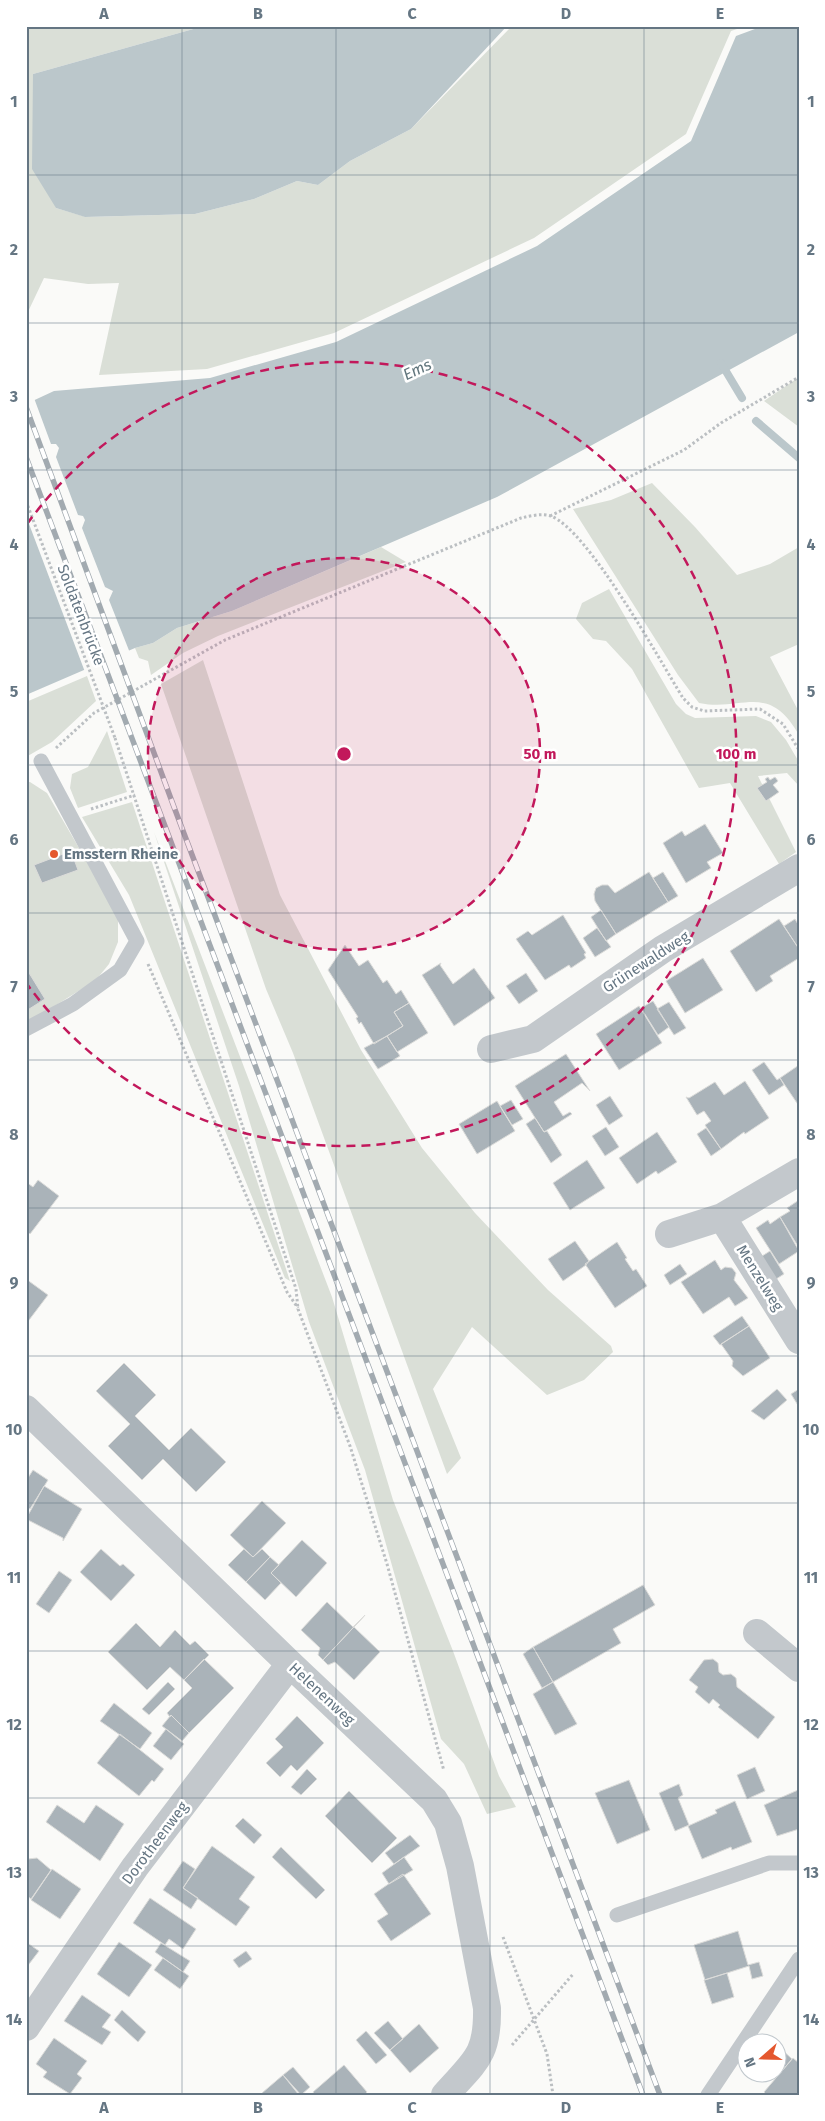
<svg xmlns="http://www.w3.org/2000/svg" width="825" height="2121" viewBox="0 0 825 2121" font-family="'Fira Sans',sans-serif">
<rect width="100%" height="100%" fill="#fafaf8"/>
<path fill="#dadfd7" d="M26,26h178l-171,48 23,134 30,9 109,-3 59,-15 43,-18 21,4 32,-24 61,-32 101,-103h234l-15,5 -45,103 -152,104 -200,95 -127,36 -108,6 20,-92 -31,1 -44,-6 -18,38z
M799,377v50l-35,-26z
M652,483l43,44 42,48 33,-11 29,-17v97l-29,13 29,55v23c-31,-54 -56,-23 -100,-32l-21,-28 -105,-166 38,-9z
M381,547l25,15 -188,74 -35,17 -32,22 -3,-14 -9,-3 -4,-10 18,-5 24,-15 55,-17z
M609,589l67,115 10,10 9,4 61,-2 15,6 15,18 13,22v24l-12,-13 -29,3 38,76 -17,12 -49,-81 -31,5 -67,-119 -26,-28 -13,-2 -17,-20 6,-16z
M203,660l77,235 81,155 61,98 53,65 73,77 63,56 2,6 -29,28 -37,15 -75,-68 -39,62 28,69 -14,16 -154,-421 -27,-64 -105,-305z
M87,676l9,25 -44,41 -26,15v-55z
M107,731l20,61 -49,16 -8,-20 2,-14 16,-7z
M26,782h4l17,11 71,122v27l-9,22 -13,16 -70,44z
M132,802l158,479 -5,-3 -156,-383 -47,-78z
M154,832l178,465 61,203 60,151 46,125 17,31 -29,7 -23,-50 -23,-25 -76,-269 -56,-148 -70,-236z"/>
<path fill="#bbc7cb" d="M204,26h303l-96,103 -61,32 -32,24 -21,-4 -43,18 -59,15 -110,3 -29,-9 -24,-39 1,-95z
M763,26h36v306l-302,165 -265,114 -55,17 -24,15 -18,5 -109,47v-291l28,-13 156,-13 126,-36 201,-96 154,-105 45,-105z"/>
<path fill="#fafaf8" d="M34,398l17,46h5l3,4 -3,9 22,58 5,1 2,4 -3,8 23,59 8,4 -4,9 21,53 -45,19 -59,-156v-114z"/>
<g fill="none" stroke-linecap="round" stroke-linejoin="round">
<path stroke="#bbc7cb" stroke-width="8" d="M721,363l21,35
M756,421l43,37"/>
</g>
<path fill="#aab3b9" stroke="#dcdcda" d="M768,777l2,3 5,-3 3,4 -5,4 6,7 -13,9 -9,-13 10,-6 -2,-3z
M705,824l18,29 -16,9 4,6 -25,15 -23,-40 19,-12 3,5z
M71,851l7,19 -36,13 -8,-18z
M649,872l19,30 -52,32 -21,-33 -1,-7 2,-6 6,-3h6l7,8z
M663,872l15,24 -10,6 -15,-24z
M601,910l15,24 -10,7 -15,-24z
M563,915l23,38 -2,1 2,4 -15,10 -2,-3 -24,15 -29,-41 12,-8 4,4z
M779,919l20,30v9l-29,18 3,5 -17,11 -26,-41z
M795,919l4,7v23l-15,-23z
M597,928l14,19 -16,10 -12,-19z
M345,945l14,21 9,-6 15,23 4,-3 9,14 5,-4 8,13 -15,9 9,14 -29,18 -13,-22 -2,2 -3,-6 2,-1 -30,-47z
M703,958l20,32 -38,23 -19,-32z
M441,963l-1,2 13,19 21,-16 21,30 -41,28 -32,-51z
M26,968l19,31 -19,12z
M526,973l12,18 -19,13 -13,-18z
M653,1001l16,26 -11,8 -17,-27z
M669,1002l17,26 -12,7 -17,-26z
M409,1003l19,30 -31,19 -10,-16 16,-10 -9,-14z
M639,1006l23,37 -43,27 -23,-36z
M387,1036l13,20 -22,13 -14,-21z
M566,1054l24,37 -8,-8 -28,19 9,14 7,-4 2,2 -28,18 -29,-46z
M764,1062l13,18 3,-2 4,7 -15,10 -17,-25z
M799,1065v41l-19,-28z
M745,1081l24,37 -24,16 -1,-2 -23,17 -16,-24 6,-4 -7,-10 -7,4 -11,-18 3,1 26,-16 9,13z
M610,1096l13,20 -14,9 -13,-20z
M511,1100l12,19 -11,6 -12,-19z
M497,1101l18,30 -38,23 -18,-30z
M535,1118l9,14 3,-1 15,24 -11,8 -25,-39z
M606,1127l13,20 -14,9 -13,-20z
M706,1128l15,21 -10,7 -14,-22z
M657,1132l20,30 -19,12 -2,-3 -19,13 -18,-26z
M587,1160l18,28 -35,22 -17,-27z
M38,1180l21,16 -29,38 -4,-4v-48l7,5z
M799,1200v48l-19,-31 10,-6 -3,-3z
M780,1217l19,34 -20,13 -23,-36 12,-8 2,4z
M575,1241l14,20 -3,4 -23,16 -15,-22z
M617,1242l10,16 -2,1 8,12 3,-2 11,17 -32,22 -30,-44z
M770,1251l14,23 -11,7 -14,-23z
M715,1260l6,10 4,-3 7,1 4,5 -2,7 14,18 -13,8 -6,-9 -26,17 -22,-32z
M680,1264l7,10 -17,11 -6,-10z
M26,1279l22,16 -22,29z
M742,1316l7,10 -29,19 -7,-9z
M749,1326l21,32 -27,18 -11,-10 1,-5 -12,-17z
M124,1363l32,32 -21,21 34,34 22,-22 35,34 -30,30 -33,-33 -21,21 -34,-34 22,-22 -34,-33z
M777,1389l10,11 -23,20 -13,-9z
M799,1389v18l-8,-13z
M33,1470l15,10 -18,29 -4,-2v-26z
M44,1486l38,23 -19,32v-3l-37,-19z
M262,1501l24,22 -33,34 -23,-22z
M302,1540l25,23 -31,34 -25,-24z
M101,1549l19,17 3,-2 12,11 -24,26 -31,-29z
M244,1549l9,8 9,-8 8,8 -24,25 -18,-17z
M270,1557l9,8 -8,8 10,10 -16,17 -19,-18z
M59,1571l13,9 -23,33 -13,-9z
M643,1585l12,20 -42,24 8,14 -68,39 -20,-35z
M327,1602l26,25 12,-12 -42,45 -5,-5 2,-7 -19,-18z
M365,1615l-11,12 26,25 -26,28 -19,-18 -7,3 -5,-5z
M136,1623l24,24 15,-17 15,15 5,-4 14,14 -25,25 -14,-13 -23,23 -39,-38z
M533,1647l20,35 -11,6 -19,-34z
M204,1659l30,29 -45,45 -18,-18 -1,2 -3,-4 25,-25 -8,-8z
M713,1659l5,4 1,9 4,3 8,-1 5,4 1,9 38,30 -17,22 -40,-32 2,-2 -7,-6 -4,5 -14,-12 3,-5 -9,-7 15,-20z
M168,1682l7,7 -26,26 -7,-6z
M553,1682l24,42 -22,11 -22,-41z
M114,1703l38,30 -12,16 -40,-28z
M171,1715l18,18 -7,8 -20,-15z
M297,1716l27,27 -27,28 -6,-6 -11,12 -14,-14 17,-16 -8,-8z
M166,1729l18,15 -13,16 -18,-14z
M120,1734l44,35 -10,13 -2,-2 -13,16 -42,-33z
M755,1767l10,24 -18,8 -10,-24z
M307,1769l10,10 -16,16 -10,-8z
M629,1780l21,50 -33,14 -22,-51z
M679,1784l4,11 -5,3 11,27 -14,6 -16,-38z
M798,1790l1,39 -22,7 -13,-31z
M349,1791l48,47 -25,25 -47,-47z
M735,1801l17,41 -20,8 -1,-3 -29,12 -14,-33 29,-13 -2,-3z
M57,1805l27,18 12,-18 28,19 -24,37 -54,-39z
M243,1818l19,17 -8,9 -19,-18z
M410,1835l10,11 -26,18 -9,-11z
M212,1846l43,31 -16,22 11,8 -14,19 -53,-38z
M281,1847l44,43 -9,9 -44,-42z
M404,1857l9,13 -24,14 -7,-11z
M37,1858l14,12 -20,29 -5,-4v-33l2,-3z
M183,1861l12,8 -12,19 15,10 -7,11 -28,-19z
M52,1869l29,20 -21,30 -29,-19z
M403,1874l28,40 -40,27 -14,-20 11,-7 -14,-20z
M150,1898l46,31 -13,20 -14,-10 -4,6 -32,-22z
M738,1931l10,34 11,-3 4,14 -11,3 -3,-13 -44,14 -11,-35z
M26,1942l13,9 -13,17z
M119,1942l33,23 -23,32 -32,-23z
M161,1943l29,18 -7,11 -28,-20z
M246,1951l6,8 -13,9 -6,-8z
M163,1958l26,18 -9,13 -26,-19z
M727,1973l7,24 -22,7 -8,-24z
M82,1995l29,20 -9,12 9,5 -9,13 -38,-24z
M122,2010l24,22 -8,10 -24,-22z
M388,2021l15,18 -13,11 -16,-17z
M419,2024l20,24 -29,25 -20,-23z
M366,2031l21,24 -11,9 -20,-24z
M54,2038l33,23 -10,13 5,4 -12,16 -27,-17 4,-5 -11,-8z
M778,2046l14,13 -16,19 -5,-4h7z
M793,2058l6,5v32h-32l-3,-3z
M344,2065l23,27 -3,3h-49l-2,-3z
M293,2067l17,20 -9,8 -18,-20z
M283,2075l16,20h-36l-1,-2z"/>
<g fill="none" stroke-linecap="round" stroke-linejoin="round">
<path stroke="#bbbfc2" stroke-width="3" stroke-dasharray="2.5 2.5" stroke-linecap="butt" d="M550,516l134,-66 37,-27 78,-46
M115,738l181,551 2,20 52,137 37,118 57,207
M56,748l38,-35 131,-73 296,-122c9,-2 21,-5 30,-2 37,14 108,143 132,182l9,9 12,4 56,-2 23,15 16,26
M91,809l44,-14
M148,964l139,328 11,16
M503,1937l44,117 6,41
M512,2045l62,-72"/>
<path stroke="#c3c8cc" stroke-width="15" d="M26,1029l47,-25 47,-34 17,-29 -96,-180
M617,1915l152,-52h30
M708,2095l91,-136"/>
<path stroke="#c3c8cc" stroke-width="28" d="M491,1049l42,-10 130,-90 136,-81
M722,1217l77,123
M669,1234l53,-17 77,-45
M26,1409l264,255 144,136 14,23 12,43 27,142c1,48 -12,53 -42,87
M757,1633l42,35
M26,2027l109,-160 155,-203"/>
<g stroke="#a2aab0" stroke-width="5.5">
<path id="rail" d="M26,407l148,400 486,1288
M26,457l617,1638"/>
</g>
<use href="#rail" stroke="#fff" stroke-width="4" stroke-dasharray="11" stroke-linecap="butt"/>
<path stroke="#bbbfc2" stroke-width="3" stroke-dasharray="2.5 2.5" stroke-linecap="butt" d="M26,501l89,237"/>
</g>
<path fill="none" stroke="#657683" stroke-width="1" stroke-opacity="0.55" d="M182,26v2069M336,26v2069M490,26v2069M644,26v2069M26,175h773M26,323h773M26,470h773M26,618h773M26,765h773M26,913h773M26,1060h773M26,1208h773M26,1356h773M26,1503h773M26,1651h773M26,1798h773M26,1946h773"/>
<circle cx="344" cy="754" r="196" fill="#c2185b" fill-opacity=".12"/>
<g fill="none" stroke="#c2185b" stroke-width="2.5" stroke-dasharray="9 6">
<circle cx="344" cy="754" r="196"/>
<path d="M27 524A392 392 0 1 1 27 984"/>
</g>
<circle fill="#e4572e" stroke="#fff" stroke-width="2" cx="54" cy="854" r="5"/>
<g text-anchor="middle" stroke-width="5" stroke-linejoin="round" paint-order="stroke">
<g font-size="15" fill="#657683" stroke="#fff">
<text transform="translate(81 615) rotate(69)" y="5">Soldatenbrücke</text>
<text transform="translate(646 962) rotate(-33)" y="5">Grünewaldweg</text>
<text transform="translate(760 1278) rotate(58)" y="5">Menzelweg</text>
<text transform="translate(322 1694) rotate(43)" y="5">Helenenweg</text>
<text transform="translate(155 1843) rotate(-53)" y="5">Dorotheenweg</text>
</g>
<g font-size="15" font-weight="bold" fill="#657683" stroke="#fff" text-anchor="start">
<text x="64" y="859">Emsstern Rheine</text>
</g>
<g font-size="16" font-style="italic" fill="#60757c" stroke="#fff">
<text transform="translate(417 369) rotate(-25)" y="6">Ems</text>
</g>
</g>
<circle cx="344" cy="754" r="8" fill="#c2185b" stroke="#fff" stroke-width="2.5"/>
<g font-size="15" text-anchor="middle" font-weight="bold" fill="#c2185b" stroke="#fff" stroke-width="5" stroke-linejoin="round" paint-order="stroke">
<text x="540" y="759">50 m</text>
<text x="736" y="759">100 m</text>
</g>
<rect width="825" height="2121" fill="none" stroke="#ffffff" stroke-width="55"/>
<g transform="translate(762 2058) rotate(250)"><circle r="24" fill="#ffffff" stroke="#c1c8cd"/>
<path d="M0-4L9 19L0 12L-9 19Z" fill="#e4572e"/>
<text y="-8" font-size="14" font-weight="bold" text-anchor="middle" fill="#657683">N</text>
</g>
<rect x="28" y="28" width="770" height="2066" fill="none" stroke="#657683" stroke-width="2"/>
<g font-size="16" text-anchor="middle" font-weight="bold" fill="#657683">
<text x="104" y="19">A</text>
<text x="258" y="19">B</text>
<text x="412" y="19">C</text>
<text x="566" y="19">D</text>
<text x="720" y="19">E</text>
<text x="14" y="107">1</text>
<text x="811" y="107">1</text>
<text x="14" y="255">2</text>
<text x="811" y="255">2</text>
<text x="14" y="402">3</text>
<text x="811" y="402">3</text>
<text x="14" y="550">4</text>
<text x="811" y="550">4</text>
<text x="14" y="697">5</text>
<text x="811" y="697">5</text>
<text x="14" y="845">6</text>
<text x="811" y="845">6</text>
<text x="14" y="992">7</text>
<text x="811" y="992">7</text>
<text x="14" y="1140">8</text>
<text x="811" y="1140">8</text>
<text x="14" y="1288">9</text>
<text x="811" y="1288">9</text>
<text x="14" y="1435">10</text>
<text x="811" y="1435">10</text>
<text x="14" y="1583">11</text>
<text x="811" y="1583">11</text>
<text x="14" y="1730">12</text>
<text x="811" y="1730">12</text>
<text x="14" y="1878">13</text>
<text x="811" y="1878">13</text>
<text x="14" y="2025">14</text>
<text x="811" y="2025">14</text>
<text x="104" y="2113">A</text>
<text x="258" y="2113">B</text>
<text x="412" y="2113">C</text>
<text x="566" y="2113">D</text>
<text x="720" y="2113">E</text>
</g>
</svg>
